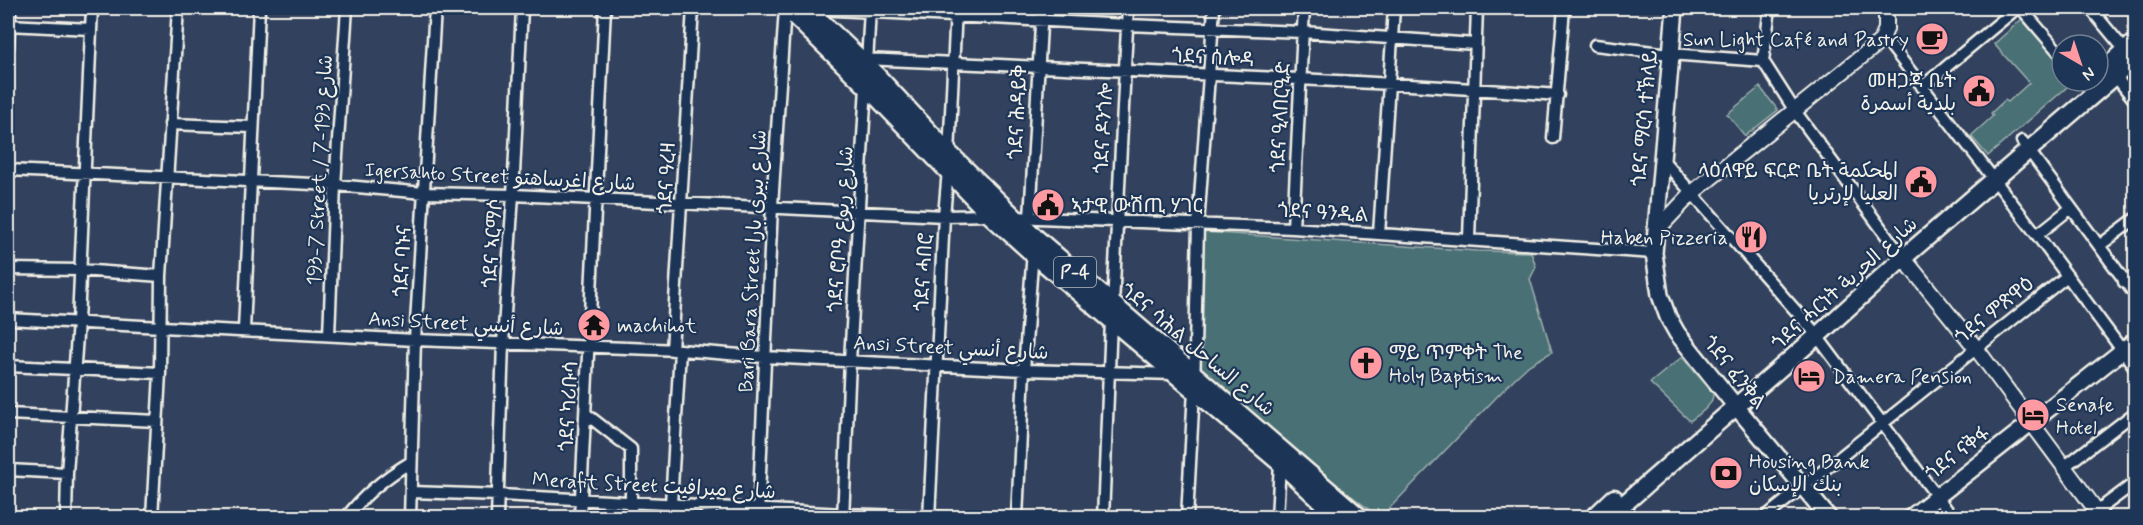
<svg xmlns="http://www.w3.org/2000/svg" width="2143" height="525" viewBox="0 0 2143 525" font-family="Mynerve,'Playpen Sans Arabic','Noto Sans Ethiopic',sans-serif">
<rect width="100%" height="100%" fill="#32425e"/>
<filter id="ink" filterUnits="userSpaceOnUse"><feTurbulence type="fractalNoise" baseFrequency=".0167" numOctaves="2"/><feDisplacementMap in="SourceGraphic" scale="12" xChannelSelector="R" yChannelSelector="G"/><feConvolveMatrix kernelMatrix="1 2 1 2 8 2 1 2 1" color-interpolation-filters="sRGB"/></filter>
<g filter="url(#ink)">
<path fill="#487074" stroke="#9eb0ae" stroke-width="1.5" d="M2022,19l40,46v16h12l-86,75 -17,-20 22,-20 -2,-3 14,-13 3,2 21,-19 -35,-39z
M1760,87l18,23 -33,26 -18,-22z
M1202,232l275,19 54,1 5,15 -6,12 22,73 -23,13 -15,14 -133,138h-2l-185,-142z
M1682,357l31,36c1,12 -14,21 -23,28l-40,-38z"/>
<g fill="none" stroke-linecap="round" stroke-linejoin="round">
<g stroke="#f4f1e8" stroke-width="15">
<path id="minor" d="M796,8l331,17 176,7 172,12
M2021,8l41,48
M2090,8l38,46
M8,25l83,4
M1884,37l153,198 99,134
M1595,45l75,9 93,7
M8,48l2,-40
M867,59c230,11 461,19 691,36
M1763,61l32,50 102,139
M1763,61l7,-53
M867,64l3,-56
M2112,72l24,30
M2083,81l11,13
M1922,87l95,-79
M170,124l82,3
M1553,138l11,-130
M2022,141l114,155
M949,155l7,-147
M1661,158l150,170 142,190
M8,170l327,15 89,8 89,2 431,21 48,-1
M1013,217l280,11 361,25
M1030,218l12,-210
M1293,228l11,-220
M1379,234l15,-226
M2037,235l34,-27
M1469,239l8,-231
M2099,246l37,-28
M8,269l72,1 81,6
M2124,282l12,-8
M8,319l407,21 265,10 84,7 260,13 152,4
M244,330l15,-322
M329,335l6,-150 12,-177
M672,350l21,-342
M8,366l152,7
M8,414l149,7
M586,414l45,35v69
M2064,467l72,-55
M8,470l59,3
M411,492l88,3 344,19 123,4
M671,504l9,-154
M2097,511l39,-29
M66,518l1,-45 11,-151 14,-314
M152,518l8,-145 1,-97 17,-268
M346,518c18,-24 40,-41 65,-56
M410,518l5,-178 20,-332
M497,518l6,-175 10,-148 9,-187
M580,518l25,-510
M704,518l11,-12
M758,518l14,-312 13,-198
M843,518l7,-157 16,-275
M929,518l15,-302 4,-46
M1017,518l7,-148 9,-119
M1103,518l8,-197 2,-16 15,-297
M1187,518l7,-128 4,-165 16,-217
M1277,518l3,-55 2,-3
M1764,518l303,-242"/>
</g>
<g stroke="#f4f1e8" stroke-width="18">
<path id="tertiary" d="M1656,231l36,-38 189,-152 5,-12v-21
M1897,250l79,98 126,170"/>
</g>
<g stroke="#f4f1e8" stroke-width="20">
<path id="secondary" d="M1675,8l-21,245 6,42 8,22 9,16 52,65 100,120
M1910,518l226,-178"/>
</g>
<g stroke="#f4f1e8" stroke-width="21">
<path id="primary" d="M2098,75l38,-34
M1593,518l21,-20
M1608,518l209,-182 86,-78 233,-200"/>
</g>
<g stroke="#f4f1e8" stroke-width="21">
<path id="trunk" d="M786,8l80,78 124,129 43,39 247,209 59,55
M807,8l60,57 82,88 86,84 326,281"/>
</g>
<use href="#minor" stroke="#1d3557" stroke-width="10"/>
<use href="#tertiary" stroke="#1d3557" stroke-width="14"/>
<use href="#secondary" stroke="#1d3557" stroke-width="15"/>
<use href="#primary" stroke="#1d3557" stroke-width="16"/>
<use href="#trunk" stroke="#1d3557" stroke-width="16"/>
</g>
</g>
<defs>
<g id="cafe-disc" transform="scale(1.725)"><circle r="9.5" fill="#ff9aa2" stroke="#1d3557"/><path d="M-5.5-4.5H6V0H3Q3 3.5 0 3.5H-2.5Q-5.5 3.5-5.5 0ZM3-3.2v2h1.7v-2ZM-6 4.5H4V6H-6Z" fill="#111"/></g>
<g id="civic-disc" transform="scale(1.725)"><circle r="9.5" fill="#ff9aa2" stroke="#1d3557"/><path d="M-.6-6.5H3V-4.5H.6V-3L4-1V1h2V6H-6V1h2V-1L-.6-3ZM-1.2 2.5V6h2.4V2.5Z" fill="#111"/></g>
<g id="restaurant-disc" transform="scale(1.725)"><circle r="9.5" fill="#ff9aa2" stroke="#1d3557"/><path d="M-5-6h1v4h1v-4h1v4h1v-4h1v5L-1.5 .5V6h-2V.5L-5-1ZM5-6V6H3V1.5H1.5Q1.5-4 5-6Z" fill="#111"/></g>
<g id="temple-disc" transform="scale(1.725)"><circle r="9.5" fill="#ff9aa2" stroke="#1d3557"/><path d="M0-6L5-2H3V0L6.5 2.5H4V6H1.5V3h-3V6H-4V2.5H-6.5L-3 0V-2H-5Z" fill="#111"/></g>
<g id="church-disc" transform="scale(1.725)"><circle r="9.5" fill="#ff9aa2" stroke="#1d3557"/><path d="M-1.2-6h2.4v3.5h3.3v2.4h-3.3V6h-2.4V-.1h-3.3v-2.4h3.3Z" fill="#111"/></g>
<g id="hotel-disc" transform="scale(1.725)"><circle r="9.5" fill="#ff9aa2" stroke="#1d3557"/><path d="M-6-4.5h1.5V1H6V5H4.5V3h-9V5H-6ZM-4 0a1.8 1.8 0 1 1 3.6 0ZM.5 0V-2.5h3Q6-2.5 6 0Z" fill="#111"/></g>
<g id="bank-disc" transform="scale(1.725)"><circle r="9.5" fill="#ff9aa2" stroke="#1d3557"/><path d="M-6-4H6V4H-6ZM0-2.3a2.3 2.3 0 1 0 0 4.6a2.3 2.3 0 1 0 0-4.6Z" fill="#111"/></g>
</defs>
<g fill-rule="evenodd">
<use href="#cafe-disc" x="1932" y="39"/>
<use href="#civic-disc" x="1979" y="91"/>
<use href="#civic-disc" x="1921" y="182"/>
<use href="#civic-disc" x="1048" y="205"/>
<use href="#restaurant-disc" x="1751" y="237"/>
<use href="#temple-disc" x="594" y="325"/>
<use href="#church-disc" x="1366" y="363"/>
<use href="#hotel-disc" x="1809" y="376"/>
<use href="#hotel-disc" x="2033" y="415"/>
<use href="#bank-disc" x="1726" y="473"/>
</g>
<g text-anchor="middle" stroke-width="4.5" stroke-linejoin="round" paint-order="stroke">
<rect fill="#1d3557" stroke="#b4b9bc" stroke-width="1.5" x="1054" y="257" width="42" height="30" rx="4.5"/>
<g font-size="18" font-weight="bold" fill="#f4f1e8">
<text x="1075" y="278">P-4</text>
</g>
<g font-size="20" fill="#f4f1e8" stroke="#1d3557" text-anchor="start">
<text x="1909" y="46" text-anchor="end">Sun Light Café and Pastry</text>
<text x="1956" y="87" text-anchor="end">መዘጋጃ ቤት<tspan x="1956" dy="23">بلدية أسمرة</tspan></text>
<text x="1898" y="177" text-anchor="end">ላዕለዋይ ፍርድ ቤት المحكمة<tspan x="1898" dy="23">العليا لإرتريا</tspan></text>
<text x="1071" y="212">ኣታዊ ውሽጢ ሃገር</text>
<text x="1728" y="244" text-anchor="end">Haben Pizzeria</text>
<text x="617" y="332">machihot</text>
<text x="1389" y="359">ማይ ጥምቀት The<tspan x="1389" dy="23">Holy Baptism</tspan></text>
<text x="1832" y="383">Damera Pension</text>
<text x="2056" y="411">Senafe<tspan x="2056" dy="23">Hotel</tspan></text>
<text x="1749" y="468">Housing Bank<tspan x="1749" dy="23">بنك الإسكان</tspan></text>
</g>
<g font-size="20" fill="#f4f1e8" stroke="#1d3557">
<text transform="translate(1213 57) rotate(3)" y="7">ጎደና ሰሎዳ</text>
<text transform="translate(1017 112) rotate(-87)" y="7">ጎደና ሕዳይቅ</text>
<text transform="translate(1280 117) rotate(-87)" y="7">ጎደና ዒላበርዒድ</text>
<text transform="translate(1644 118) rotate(-85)" y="7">ጎደና ማርሳ ተኽላይ</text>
<text transform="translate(1103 128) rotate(-87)" y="7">ጎደና ዶንጎሎ</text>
<text transform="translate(319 170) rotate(-87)" y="7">193-7 Street / شارع 193-7</text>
<text transform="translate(500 176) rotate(3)" y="7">Igersahto Street شارع اغرساهتو</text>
<text transform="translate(666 178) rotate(-87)" y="7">ጎደና ዓረዛ</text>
<text transform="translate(1323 212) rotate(3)" y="7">ጎደና ዓንዲል</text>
<text transform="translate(840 229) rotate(-86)" y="7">ጎደና ሮቦዓ شارع ربوع</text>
<text transform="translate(492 243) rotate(-86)" y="7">ጎደና ኣርማሶ</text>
<text transform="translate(402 261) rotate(-87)" y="7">ጎደና ባኑና</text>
<text transform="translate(752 261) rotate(-87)" y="7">Bari Bara Street شارع بيرى بارا</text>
<text transform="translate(923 272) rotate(-87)" y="7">ጎደና ሓበሮ</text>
<text transform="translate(1844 283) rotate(-42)" y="7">ጎደና ሓርነት شارع الحرية</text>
<text transform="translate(1994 310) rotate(-39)" y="7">ጎደና ምጽዋዕ</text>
<text transform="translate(466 323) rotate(3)" y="7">Ansi Street شارع أنسي</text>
<text transform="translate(951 347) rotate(3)" y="7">Ansi Street شارع أنسي</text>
<text transform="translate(1198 349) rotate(40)" y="7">ጎደና ሳሕል شارع الساحل</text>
<text transform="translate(1735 372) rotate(51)" y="7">ጎደና ፈንቅል</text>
<text transform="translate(568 406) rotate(-87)" y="7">ጎደና ካሪቡሳ</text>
<text transform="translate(1957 453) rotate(-38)" y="7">ጎደና ናቅፋ</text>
<text transform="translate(654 485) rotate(3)" y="7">Merafit Street شارع ميرافيت</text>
</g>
</g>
<rect width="2143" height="525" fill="none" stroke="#1d3557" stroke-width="30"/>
<rect x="15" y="15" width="2113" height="495" fill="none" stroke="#f4f1e8" stroke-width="2" filter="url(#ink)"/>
<g transform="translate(2080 63) rotate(141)"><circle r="28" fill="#1d3557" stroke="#738091" stroke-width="1.5"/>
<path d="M0-4.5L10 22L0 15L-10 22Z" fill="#ff9aa2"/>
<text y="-9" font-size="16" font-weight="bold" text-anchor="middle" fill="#f4f1e8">N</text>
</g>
</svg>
